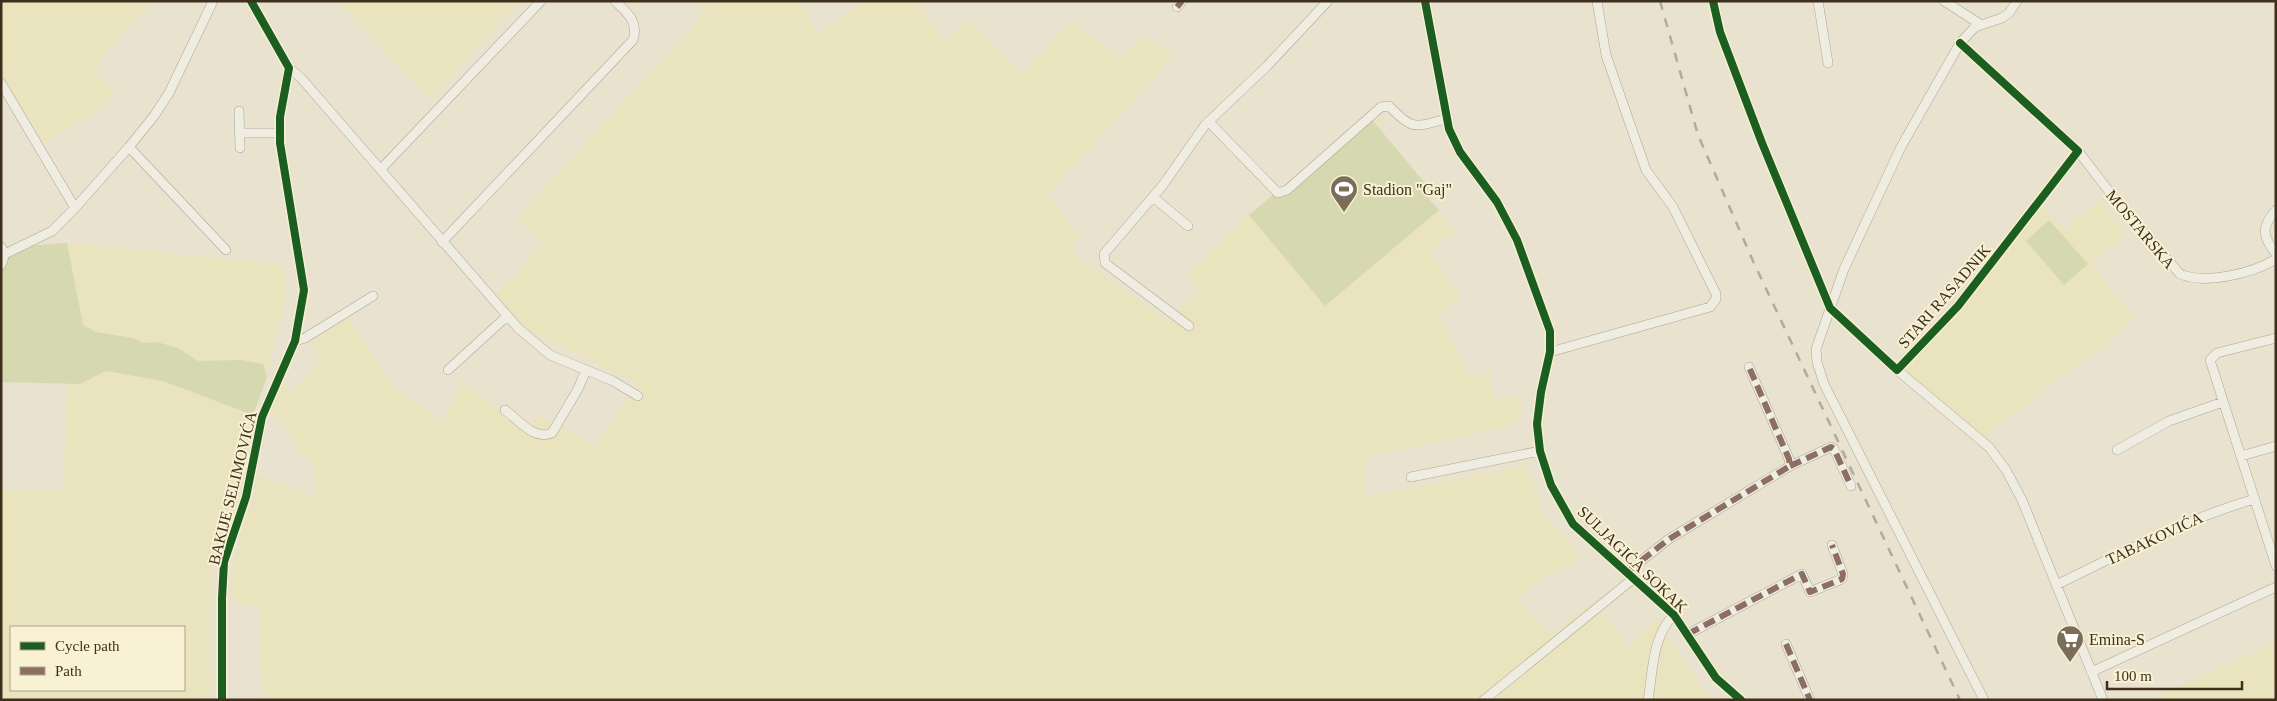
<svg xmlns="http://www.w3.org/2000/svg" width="2277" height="701" viewBox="0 0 2277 701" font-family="Georgia,serif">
<rect width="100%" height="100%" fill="#e8e2ce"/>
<path fill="#e9e3be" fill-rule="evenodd" d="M1,1h150l-59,69 23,22 -20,20 -55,34 -39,-60z
M338,1h182l-90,98z
M693,1h108l16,32 49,-32h48l31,40 24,-21 52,55 50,-54 49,39 22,-23 32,18 -126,139 31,41 -8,12 9,12 87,61 33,-30 -12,-15 61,-60 119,-100 7,-3 10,8 -7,7 56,67 -5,5 26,32 -26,20 33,46 -23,18 31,62 19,-6 6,28 27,-5 -4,30 -151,33 -3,40 137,-26 25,-6 18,52 39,39 -48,28 -17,15 32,36 45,-35 33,48 28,-29 43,64 16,17h-1452l-4,-93 -29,-5 3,-32 7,-33 13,-36 4,-26 58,21v-32l-12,-6 -14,-26 -19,-21 11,-30 12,13 28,-37 -12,-17 36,-27 49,74 49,36 19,-41 65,49 11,-17 58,33 41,-64 -113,-55 -28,-33 47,-50 -26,-27 189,-206z
M2100,200l25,33 -34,32 43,52 -26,26 -61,43 -24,22 -45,31 -75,-67 135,-170 26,28z
M67,243l216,22 4,23 -20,89 -4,-13 -22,-4 -43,1 -20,-13 -21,-6 -15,1 -9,-5 -37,-6 -13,-7z
M106,371l57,10 90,34 -18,84 -22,70 -3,49 1,76 -19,6h-191v-210l62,2 4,-109 13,1zM11,627h173v63h-173z
M2276,642v58h-126l119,-55z"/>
<path fill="#d6d9af" d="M1368,115l66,79 -5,5 10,11 -114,96 -76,-91z
M2049,220l39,44 -24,21 -38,-44z
M67,243l16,82 13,7 37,6 9,5 15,-1 21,6 20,13 43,-1 22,4 4,13 -14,38 -90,-34 -57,-10 -26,13 -79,-2v-123l23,-13z"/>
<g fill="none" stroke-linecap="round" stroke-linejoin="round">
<g stroke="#ada697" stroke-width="10">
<path id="minor" d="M1425,1l24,128 11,23 37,50 20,38 33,91v21l-9,40 -4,32 3,27 11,34 22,39 101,91 42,63 25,22
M1713,1l7,31 42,111 68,165 67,62 61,-64 120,-155 -118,-108
M1818,1l10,62
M1944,1l36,23
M1177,7l5,-6
M289,68l12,10 217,250 32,27 63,26 25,15
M1,83l74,125
M239,111l1,37
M1209,122l69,71 9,-3 94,-83 8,-1c24,25 26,21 57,13
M239,133h40
M129,147l97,103
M2078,151l40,52 62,71c26,11 73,-1 96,-15
M381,169l160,-168
M1153,197l35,29
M2276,210c-15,17 -14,26 0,44
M442,242l191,-202c6,-19 -6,-27 -18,-39
M1,247l4,7 47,-23 23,-23 54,-61 25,-31 15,-23 44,-92
M1,265l4,-11
M1189,326l-84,-63 -1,-9 59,-69 42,-60 62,-59 61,-65
M2276,338l-59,15 -7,7 66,206
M295,341l10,-3 68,-42
M1550,352l160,-45 6,-8v-5l-43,-87 -27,-37 -40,-115 -9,-54
M448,370l58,-53
M1897,370l92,77 17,23 16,30 81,200
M505,410c14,10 29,31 47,23l26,-44 8,-19
M2117,450l52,-29 54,-19
M2241,456l35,-10
M1790,466l41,-19 3,2 17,37
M1411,477l129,-26
M1627,572l42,-33 121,-73 -1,-7 -40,-92
M2056,585c66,-32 129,-66 199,-86
M1688,634l114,-60 8,18 32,-13 1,-5 -11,-29
M1786,644l24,56
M2091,672l185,-85
M222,700v-102l2,-36 22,-65 16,-80 33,-76 9,-51 -24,-147v-26l9,-49 -38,-67
M1484,700l150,-122
M1648,700c5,-29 4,-64 26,-85
M1984,700l-160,-316 -7,-22 -1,-13 28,-80 57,-122 59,-104 15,-16 27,-9 7,-5 8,-12"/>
</g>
<use href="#minor" stroke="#efece1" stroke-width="9"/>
<path stroke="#afaba0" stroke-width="2.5" stroke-dasharray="9 9" stroke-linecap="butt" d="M1660,1l38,134 55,126 207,439"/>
<path stroke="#8d6e63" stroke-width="6" stroke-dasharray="12 6" stroke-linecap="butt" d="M1177,7l5,-6
M1790,466l41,-19 3,2 17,37
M1627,572l42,-33 121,-73 -1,-7 -40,-92
M1688,634l114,-60 8,18 32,-13 1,-5 -11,-29
M1786,644l24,56"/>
<g stroke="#f9f1d4" stroke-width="11">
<path id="cycleway" d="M1425,1l24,128 11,23 37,50 20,38 33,91v21l-9,40 -4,32 3,27 11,34 22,39 101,91 42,63 25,22
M1713,1l7,31 42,111 68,165 67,62 61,-64 120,-155 -118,-108
M222,700v-102l2,-36 22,-65 16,-80 33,-76 9,-51 -24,-147v-26l9,-49 -38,-67"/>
</g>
<use href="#cycleway" stroke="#1b5e20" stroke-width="8"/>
</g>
<defs>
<g id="stadium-pin" transform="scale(1.4375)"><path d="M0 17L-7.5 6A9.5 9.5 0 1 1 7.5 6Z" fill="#7a6e5b" stroke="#f9f1d4"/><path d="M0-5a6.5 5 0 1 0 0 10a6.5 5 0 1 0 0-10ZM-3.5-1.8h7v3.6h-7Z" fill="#fff"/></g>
<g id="supermarket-pin" transform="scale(1.4375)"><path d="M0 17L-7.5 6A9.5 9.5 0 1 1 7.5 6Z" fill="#7a6e5b" stroke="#f9f1d4"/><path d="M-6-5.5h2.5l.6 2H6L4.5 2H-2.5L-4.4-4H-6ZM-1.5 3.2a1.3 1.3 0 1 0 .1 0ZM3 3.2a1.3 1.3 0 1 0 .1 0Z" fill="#fff"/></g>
</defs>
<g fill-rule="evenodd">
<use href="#stadium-pin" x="1344" y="189"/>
<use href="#supermarket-pin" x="2070" y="639"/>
</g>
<g text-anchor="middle" stroke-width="4" stroke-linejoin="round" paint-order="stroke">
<g font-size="16" fill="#3e2f1d" stroke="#f9f1d4" text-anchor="start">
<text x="1363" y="195">Stadion "Gaj"</text>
<text x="2089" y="645">Emina-S</text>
</g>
<g font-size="16" fill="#3e2f1d" stroke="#f9f1d4">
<text transform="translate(2141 229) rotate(50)" y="6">MOSTARSKA</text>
<text transform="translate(1944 296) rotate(-49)" y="6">STARI RASADNIK</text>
<text transform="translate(232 488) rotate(-76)" y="6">BAKIJE SELIMOVIĆA</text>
<text transform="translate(2154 538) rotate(-25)" y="6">TABAKOVIĆA</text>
<text transform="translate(1633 559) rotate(44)" y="6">SULJAGIĆA SOKAK</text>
</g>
</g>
<rect width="2277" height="701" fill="none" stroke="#3e2f1d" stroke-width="5"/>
<rect x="10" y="626" width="175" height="65" fill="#f9f1d4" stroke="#aea38b"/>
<rect x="20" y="642" width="25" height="8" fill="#1b5e20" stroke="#aea38b"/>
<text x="55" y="651" font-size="15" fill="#3e2f1d">Cycle path</text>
<rect x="20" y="667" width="25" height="8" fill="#8d6e63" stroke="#aea38b"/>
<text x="55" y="676" font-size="15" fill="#3e2f1d">Path</text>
<path d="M2107 681v8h135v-8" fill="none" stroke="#3e2f1d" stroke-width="2.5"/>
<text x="2114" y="681" font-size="15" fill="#3e2f1d" stroke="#f9f1d4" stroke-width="4" paint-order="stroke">100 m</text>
</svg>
